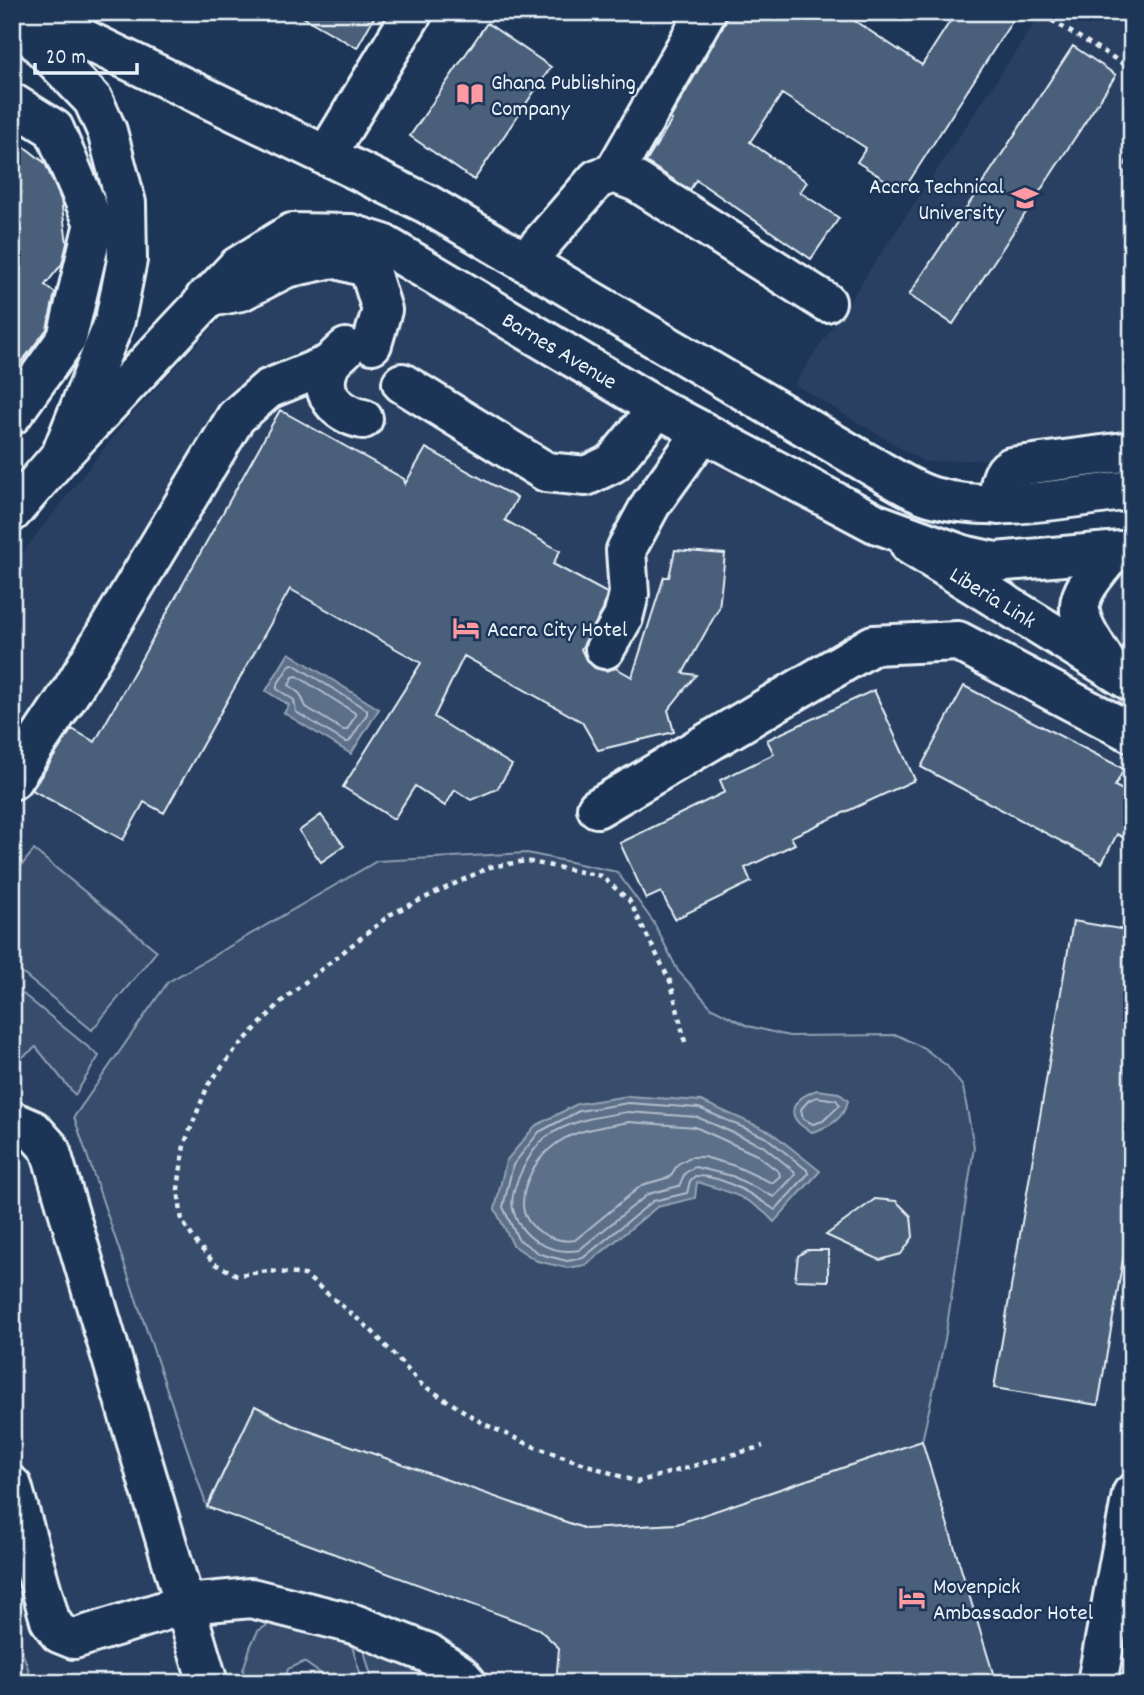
<svg xmlns="http://www.w3.org/2000/svg" width="1144" height="1695" viewBox="0 0 1144 1695" font-family="Dekko,sans-serif">
<rect width="100%" height="100%" fill="#1d3557"/>
<filter id="ink" filterUnits="userSpaceOnUse"><feTurbulence type="fractalNoise" baseFrequency=".0143" numOctaves="2"/><feDisplacementMap in="SourceGraphic" scale="14" xChannelSelector="R" yChannelSelector="G"/><feConvolveMatrix kernelMatrix="1 2 1 2 8 2 1 2 1" color-interpolation-filters="sRGB"/></filter>
<g filter="url(#ink)">
<path fill="#2a4162" d="M1042,12h90v437l-22,5 -186,8 -130,-78z
M351,263l113,43 402,228 266,29v1120h-1120v-1117l113,-144 126,-136z"/>
<path fill="#374d6c" stroke="#909fb2" stroke-width="2" d="M34,850l123,101 -65,79 -80,-65v-88z
M527,853l90,19 37,51 24,48 34,37 36,18 41,10 108,-1 27,13 23,18 16,21 11,60 -29,192 -23,102 -245,83 -91,5 -294,-104 -37,-19 -48,101 -133,-390 94,-135 209,-121z
M23,994l76,62 -24,39 -39,-48 -24,18v-64z
M274,1621l78,25 11,37h-29l-30,-21 -16,7 -4,14h-38l-3,-13 8,-25 7,-14z
M12,1622l21,61h-21z
M363,1647l92,36h-82z"/>
<path fill="#5d7089" stroke="#95a4b5" stroke-width="2" d="M289,653l90,56 -28,45 -67,-41 5,-8 -23,-14z
M817,1090l22,3 9,8c-5,18 -18,26 -36,31 -28,-14 -23,-32 5,-42z
M628,1096l73,5 70,31 49,39 -46,51c-21,-24 -47,-31 -77,-40l-2,16 -38,9 -71,58 -19,3 -30,-7 -24,-16 -18,-36 11,-48 29,-35 42,-22z"/>
<g fill="none" stroke-linecap="round" stroke-linejoin="round">
<path stroke="#b0bdcc" stroke-width="2" d="M293,664l74,46v4l-18,28h-4l-49,-30 -2,-12 -17,-11v-4l13,-20z
M297,676l58,37v3l-8,14h-4l-37,-23 -6,-13 -11,-9 4,-8z
M817,1097l19,3 4,5 -17,16 -10,3 -10,-5 -2,-10 8,-9z
M628,1103l71,5 68,30 40,32 1,4 -33,36c-22,-15 -52,-35 -80,-34l-5,5 -3,12 -34,8 -70,57 -16,3 -27,-7 -22,-15 -15,-32 10,-42 26,-33 40,-21z
M628,1112l69,5 66,29 31,25 1,4 -21,22 -42,-21 -37,-9 -10,6 -6,13 -31,8 -69,56c-29,5 -59,-12 -66,-41 -5,-19 18,-60 33,-72 25,-17 54,-21 82,-25z
M629,1122l66,5 62,28 22,17 1,4 -8,7 -37,-17 -31,-9h-14l-12,7 -8,13 -28,8 -67,55c-21,4 -52,-12 -52,-36 0,-21 13,-45 29,-57 21,-18 51,-20 77,-25z"/>
</g>
<path fill="#495e7a" stroke="#e8f1f8" stroke-width="2" d="M294,12h83l-20,36z
M728,12h113l81,53 34,-53h62l-115,179 -46,-29 9,-14 -84,-54 -32,48 57,40 -7,10 39,26 -28,41 -115,-79 -6,10 -44,-28 26,-42 -2,-1 55,-96z
M487,23l64,44 -77,113 -64,-44z
M1073,46l43,29 -163,249 -44,-29z
M12,137l33,26 16,37 6,43 -5,21 -17,21 10,8 -8,36 -35,45z
M280,410l124,69 1,5 21,-36 91,50 -12,22 55,31 -7,13 54,29 -4,17 -22,39 5,11 9,8 11,3 10,-3 16,9 32,-100h5l6,-27 50,4 -6,54 -36,65 13,2 -28,35 6,22 -76,18 -16,-28 -118,-66 -30,61 78,48 -15,24 -26,11 -16,-10 -10,16 -30,-20 -21,33 -51,-32 78,-124 -131,-74 -126,224 -20,-11 -21,38 -91,-50 40,-61 23,13z
M964,686l160,83 -9,17 17,9v47l-15,-8 -15,29 -181,-96z
M874,690l41,90 -124,57 4,7 -50,24 6,14 -76,37 -14,-27 -15,7 -26,-56 105,-51 -5,-12 54,-26 -7,-14z
M321,815l23,31 -23,16 -22,-31z
M1073,921l59,10v276l-34,198 -104,-17z
M875,1199l21,2 15,15 2,21 -12,17 -21,6 -54,-25z
M807,1250h21v31l-33,-1 3,-24z
M255,1406l37,19 294,104 91,-5 245,-83 74,242h-440l3,-35 -20,-19 -332,-122z"/>
<g fill="none" stroke-linecap="round" stroke-linejoin="round">
<g stroke="#e8f1f8" stroke-width="44">
<g id="minor">
<path d="M12,103l42,26 40,94 -27,115 -55,77"/>
<path d="M326,156l87,-144"/>
<path d="M614,173l92,-161"/>
<path d="M525,262l72,-83 17,-6 23,9 189,120"/>
<path d="M205,298l36,-7 45,-23 47,-10 36,10 13,42 -10,34"/>
<path d="M346,348c-5,5 -13,11 -16,17 -14,28 8,49 33,54"/>
<path d="M402,383l144,89 40,4 27,-13 45,-55"/>
<path d="M999,505c1,-14 -1,-31 12,-38l121,-16"/>
<path id="s1" d="M910,545l222,137"/>
<path d="M605,649l18,-31 6,-24 -3,-44 25,-46 52,-72"/>
<path d="M1108,666c-37,-58 -40,-60 5,-114"/>
<path d="M12,780l60,-90 164,-273 32,-28 62,-25"/>
<path d="M597,808l276,-163 85,-4 174,92"/>
<path d="M12,1121l21,9 17,19 158,534"/>
<path d="M12,1486l38,134 9,13 15,6 112,-35 65,-6 103,26 74,29 31,21 8,9"/>
<path d="M1097,1683l35,-189"/>
</g>
</g>
<g stroke="#e8f1f8" stroke-width="44">
<g id="major">
<path d="M28,12l399,192 438,258c20,11 46,29 68,35 64,17 134,0 199,-7"/>
<path d="M12,16l81,84 14,31 19,72 1,57 -12,60 -54,135 -49,57"/>
<path id="s2" d="M61,455l176,-188 55,-34 59,1 32,10 275,164 217,115 88,32 32,7 137,-12"/>
</g>
</g>
<path stroke="#e8f1f8" stroke-width="4.5" stroke-dasharray="5 5" stroke-linecap="butt" d="M1056,12l-5,8 81,49
M1132,91l-7,108 7,4
M685,1042l-14,-59 -42,-83 -28,-24 -75,-15 -36,6 -99,47 -107,85 -48,50 -28,36 -24,60 -6,44 4,32 16,24 17,19 22,11 32,-4 36,4 66,55 50,54 63,40 51,23 102,35 126,-36"/>
<use href="#minor" stroke="#1d3557" stroke-width="38"/>
<use href="#major" stroke="#1d3557" stroke-width="38"/>
</g>
</g>
<defs>
<g id="library-bare" transform="scale(2.1)"><path d="M-6-4Q-3-5.5-.7-3.5V5Q-3 3-6 4ZM6-4Q3-5.5 .7-3.5V5Q3 3 6 4Z" fill="#ff9aa2" stroke="#1d3557" stroke-width="2.5" paint-order="stroke"/></g>
<g id="university-bare" transform="scale(2.1)"><path d="M0-5L7-2L0 1L-7-2ZM-4 1L0 2.5L4 1V4Q0 6-4 4Z" fill="#ff9aa2" stroke="#1d3557" stroke-width="2.5" paint-order="stroke"/></g>
<g id="hotel-bare" transform="scale(2.1)"><path d="M-6-4.5h1.5V1H6V5H4.5V3h-9V5H-6ZM-4 0a1.8 1.8 0 1 1 3.6 0ZM.5 0V-2.5h3Q6-2.5 6 0Z" fill="#ff9aa2" stroke="#1d3557" stroke-width="2.5" paint-order="stroke"/></g>
</defs>
<g fill-rule="evenodd">
<use href="#library-bare" x="470" y="94"/>
<use href="#university-bare" x="1025" y="198"/>
<use href="#hotel-bare" x="466" y="628"/>
<use href="#hotel-bare" x="912" y="1598"/>
</g>
<g text-anchor="middle" stroke-width="5" stroke-linejoin="round" paint-order="stroke">
<g font-size="23" fill="#e8f1f8" stroke="#1d3557" text-anchor="start">
<text x="491" y="89">Ghana Publishing<tspan x="491" dy="26">Company</tspan></text>
<text x="1004" y="193" text-anchor="end">Accra Technical<tspan x="1004" dy="26">University</tspan></text>
<text x="487" y="636">Accra City Hotel</text>
<text x="933" y="1593">Movenpick<tspan x="933" dy="26">Ambassador Hotel</tspan></text>
</g>
<g font-size="23" fill="#e8f1f8" stroke="#1d3557">
<text dy="8" stroke="none"><textPath href="#s2" startOffset="621">Barnes Avenue</textPath></text>
<text dy="8" stroke="none"><textPath href="#s1" startOffset="98">Liberia Link</textPath></text>
</g>
</g>
<rect width="1144" height="1695" fill="none" stroke="#1d3557" stroke-width="42"/>
<rect x="21" y="21" width="1102" height="1653" fill="none" stroke="#e8f1f8" stroke-width="2.5" filter="url(#ink)"/>
<path d="M35 63v10h102v-10" fill="none" stroke="#e8f1f8" stroke-width="3.5"/>
<text x="46" y="63" font-size="21" fill="#e8f1f8" stroke="#1d3557" stroke-width="5" paint-order="stroke">20 m</text>
</svg>
